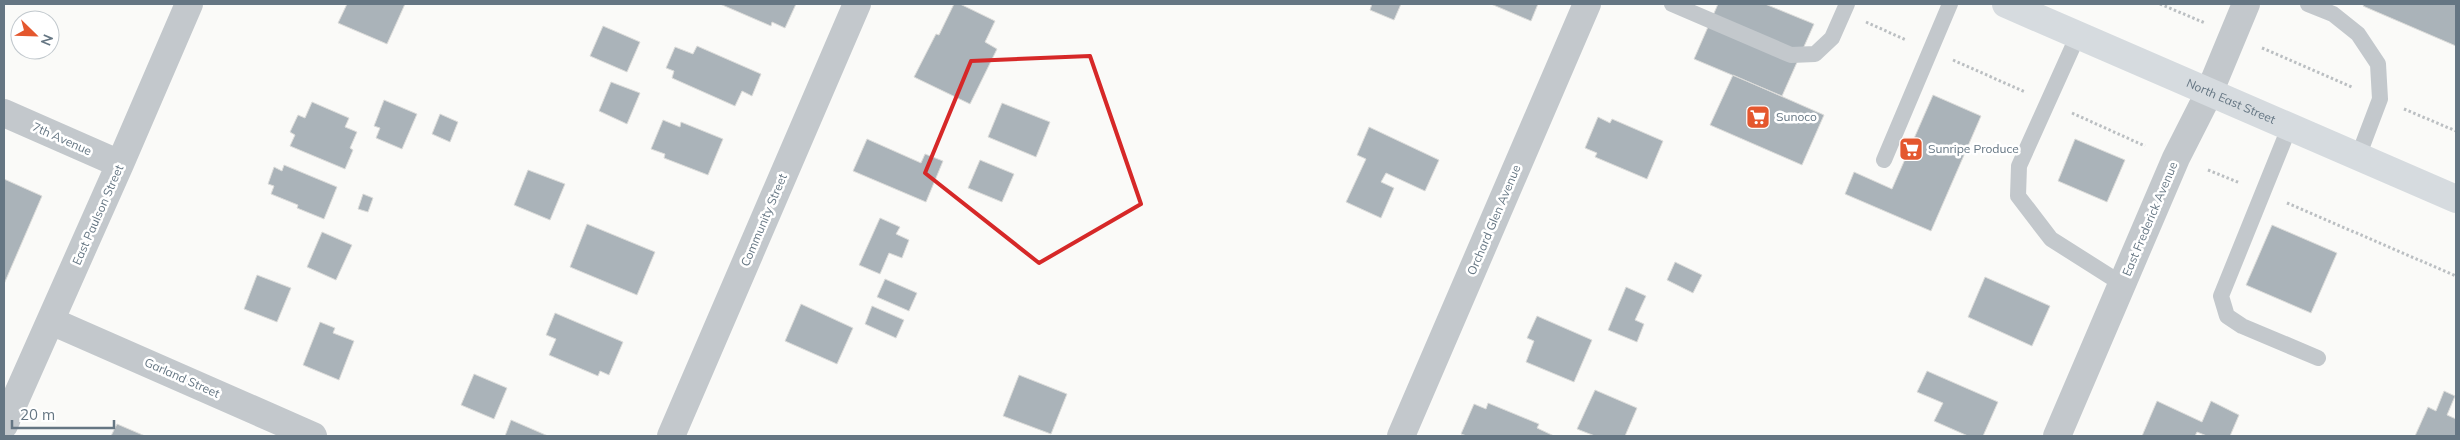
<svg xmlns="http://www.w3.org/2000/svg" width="2460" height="440" viewBox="0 0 2460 440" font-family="Mulish,sans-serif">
<rect width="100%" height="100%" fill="#fafaf8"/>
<path fill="#aab3b9" stroke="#dcdcda" d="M347,4h58l-18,40 -49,-21z
M720,4h76l-11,24 -13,-6 -1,4z
M954,4h6l35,17 -10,21 12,7 -27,55 -56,-27 22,-43 3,1z
M1372,4h29l-7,16 -24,-10z
M1491,4h47l-7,17z
M1718,4h47l49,20 -32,72 -88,-37z
M2364,4h92v42l-93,-40z
M603,26l37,16 -13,30 -37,-16z
M697,46l64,28 -9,22 -10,-5 -7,15 -63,-28 2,-7 -8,-3 9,-21 18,7z
M1733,75l91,40 -22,50 -92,-40z
M611,82l29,11 -13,31 -28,-13z
M1933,95l48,21 -50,115 -86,-37 9,-22 38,17z
M384,100l33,14 -15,35 -26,-11 4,-10 -6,-2z
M312,102l37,16 -4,9 12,5 -7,16 3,2 -8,19 -55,-23 5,-11 -5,-3 8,-17 7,3z
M1002,103l48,19 -14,35 -48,-20z
M440,114l18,8 -8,20 -18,-8z
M1598,117l12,6 2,-4 51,22 -16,38 -52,-22 2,-4 -12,-5z
M663,120l17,7 1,-5 42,17 -15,36 -44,-17 1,-4 -14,-5z
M1369,127l70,33 -14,31 -39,-18 -5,9 13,6 -13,30 -35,-16 20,-43 -9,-4z
M867,139l54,24 4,-9 18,7 -17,41 -73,-31z
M2075,139l50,21 -18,42 -49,-21z
M980,160l34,14 -12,28 -34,-14z
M284,165l53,22 -13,32 -27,-11 1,-3 -27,-11 3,-8 -6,-2 6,-17 8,4z
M528,170l37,14 -15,36 -36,-15z
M4,179l38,17 -38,88z
M363,194l10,4 -5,14 -10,-3z
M880,218l20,9 -4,7 13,6 -7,18 -13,-5 -9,21 -21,-9z
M587,224l68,28 -18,43 -67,-28z
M2272,225l65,28 -26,60 -65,-28z
M322,232l30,13 -16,35 -29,-13z
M1675,262l27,13 -9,18 -26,-13z
M257,275l34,13 -14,34 -33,-13z
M1985,277l65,29 -18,40 -64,-29z
M885,279l32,14 -8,18 -32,-14z
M1626,287l20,9 -11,24 9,4 -7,18 -29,-12z
M801,304l52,24 -16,36 -52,-23z
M872,306l32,14 -8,18 -31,-14z
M555,313l68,29 -14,33 -9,-4 -2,5 -49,-21 7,-16 -10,-4z
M1537,316l55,24 -18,42 -48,-20 8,-21 -7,-3z
M320,322l15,6 -2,5 21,8 -15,39 -36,-15z
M1927,371l71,31 -15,34h-15l-34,-15 9,-18 -26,-11z
M474,374l33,14 -13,31 -33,-14z
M1019,375l48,19 -16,40 -48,-18z
M1595,390l42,18 -12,28h-30l-18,-7z
M2444,391l11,5 -8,19 9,4v17h-41l13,-29 8,4z
M2157,401l45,21 9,-21 28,14 -9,21h-23l-10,-4 -2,4h-53z
M1488,403l51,21 -2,4 17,8h-87l-6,-2 13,-30 12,5z
M511,420l37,16h-43z
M117,424l28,12h-34z"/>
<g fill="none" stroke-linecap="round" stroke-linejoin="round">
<path stroke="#bbbfc2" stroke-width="3" stroke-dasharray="2.5 2.5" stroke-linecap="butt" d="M2160,4l45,19
M1866,22l40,18
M2262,48l90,39
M1953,60l72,32
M2404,109l52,22
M2072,113l73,33
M2208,170l32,13
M2287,203l169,73"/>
<path stroke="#c3c8cc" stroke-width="16" d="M1672,4l119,51 24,-1 17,-16 15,-34
M2308,4l25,10 25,20 20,30 2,35 -22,58
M2078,35l-59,131 -1,30 33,43 71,45
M2289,128l-68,168 6,20 15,10 76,32
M1884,160l66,-156"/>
<path stroke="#c3c8cc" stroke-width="28" d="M4,113l116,51
M51,321l262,115
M4,425l116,-261 69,-160
M671,436l186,-432
M1401,436l186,-432
M2057,436l119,-278 33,-65 37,-89"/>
<path stroke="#d6dbdf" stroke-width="28" id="s1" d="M2006,4l450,195"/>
</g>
<path fill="none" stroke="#d62828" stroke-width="4" stroke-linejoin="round" d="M1090,56l51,148 -102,59 -114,-90 46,-112z"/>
<defs>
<g id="supermarket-square" transform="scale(1.25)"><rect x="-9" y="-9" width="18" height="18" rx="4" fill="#e4572e" stroke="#fff"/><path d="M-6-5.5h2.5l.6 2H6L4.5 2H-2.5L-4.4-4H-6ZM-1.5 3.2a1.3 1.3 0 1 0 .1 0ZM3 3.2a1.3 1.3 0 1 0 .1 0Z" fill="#fff"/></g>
</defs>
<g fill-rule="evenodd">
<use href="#supermarket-square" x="1758" y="117"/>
<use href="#supermarket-square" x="1911" y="149"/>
</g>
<g text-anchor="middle" stroke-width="5" stroke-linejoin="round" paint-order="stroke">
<g font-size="12" fill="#657683" stroke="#fff">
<text dy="4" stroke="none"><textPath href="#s1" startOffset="245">North East Street</textPath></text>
<text transform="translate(62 139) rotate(24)" y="4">7th Avenue</text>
<text transform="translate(98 215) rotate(-66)" y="4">East Paulson Street</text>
<text transform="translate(2150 219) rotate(-67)" y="4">East Frederick Avenue</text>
<text transform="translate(764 220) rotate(-67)" y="4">Community Street</text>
<text transform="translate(1494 220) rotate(-67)" y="4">Orchard Glen Avenue</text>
<text transform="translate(182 378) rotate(24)" y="4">Garland Street</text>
</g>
<g font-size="12" fill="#657683" stroke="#fff" text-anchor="start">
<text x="1776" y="121">Sunoco</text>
<text x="1928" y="153">Sunripe Produce</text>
</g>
</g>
<rect width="2460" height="440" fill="none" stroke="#657683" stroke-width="10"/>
<g transform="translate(35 35) rotate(113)"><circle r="24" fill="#ffffff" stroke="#c1c8cd"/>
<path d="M0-4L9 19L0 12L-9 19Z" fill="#e4572e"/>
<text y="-8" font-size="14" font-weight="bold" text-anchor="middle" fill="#657683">N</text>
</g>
<path d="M12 420v8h102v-8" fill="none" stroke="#657683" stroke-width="2.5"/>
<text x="20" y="420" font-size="15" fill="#657683" stroke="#ffffff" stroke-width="4" paint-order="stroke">20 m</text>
</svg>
